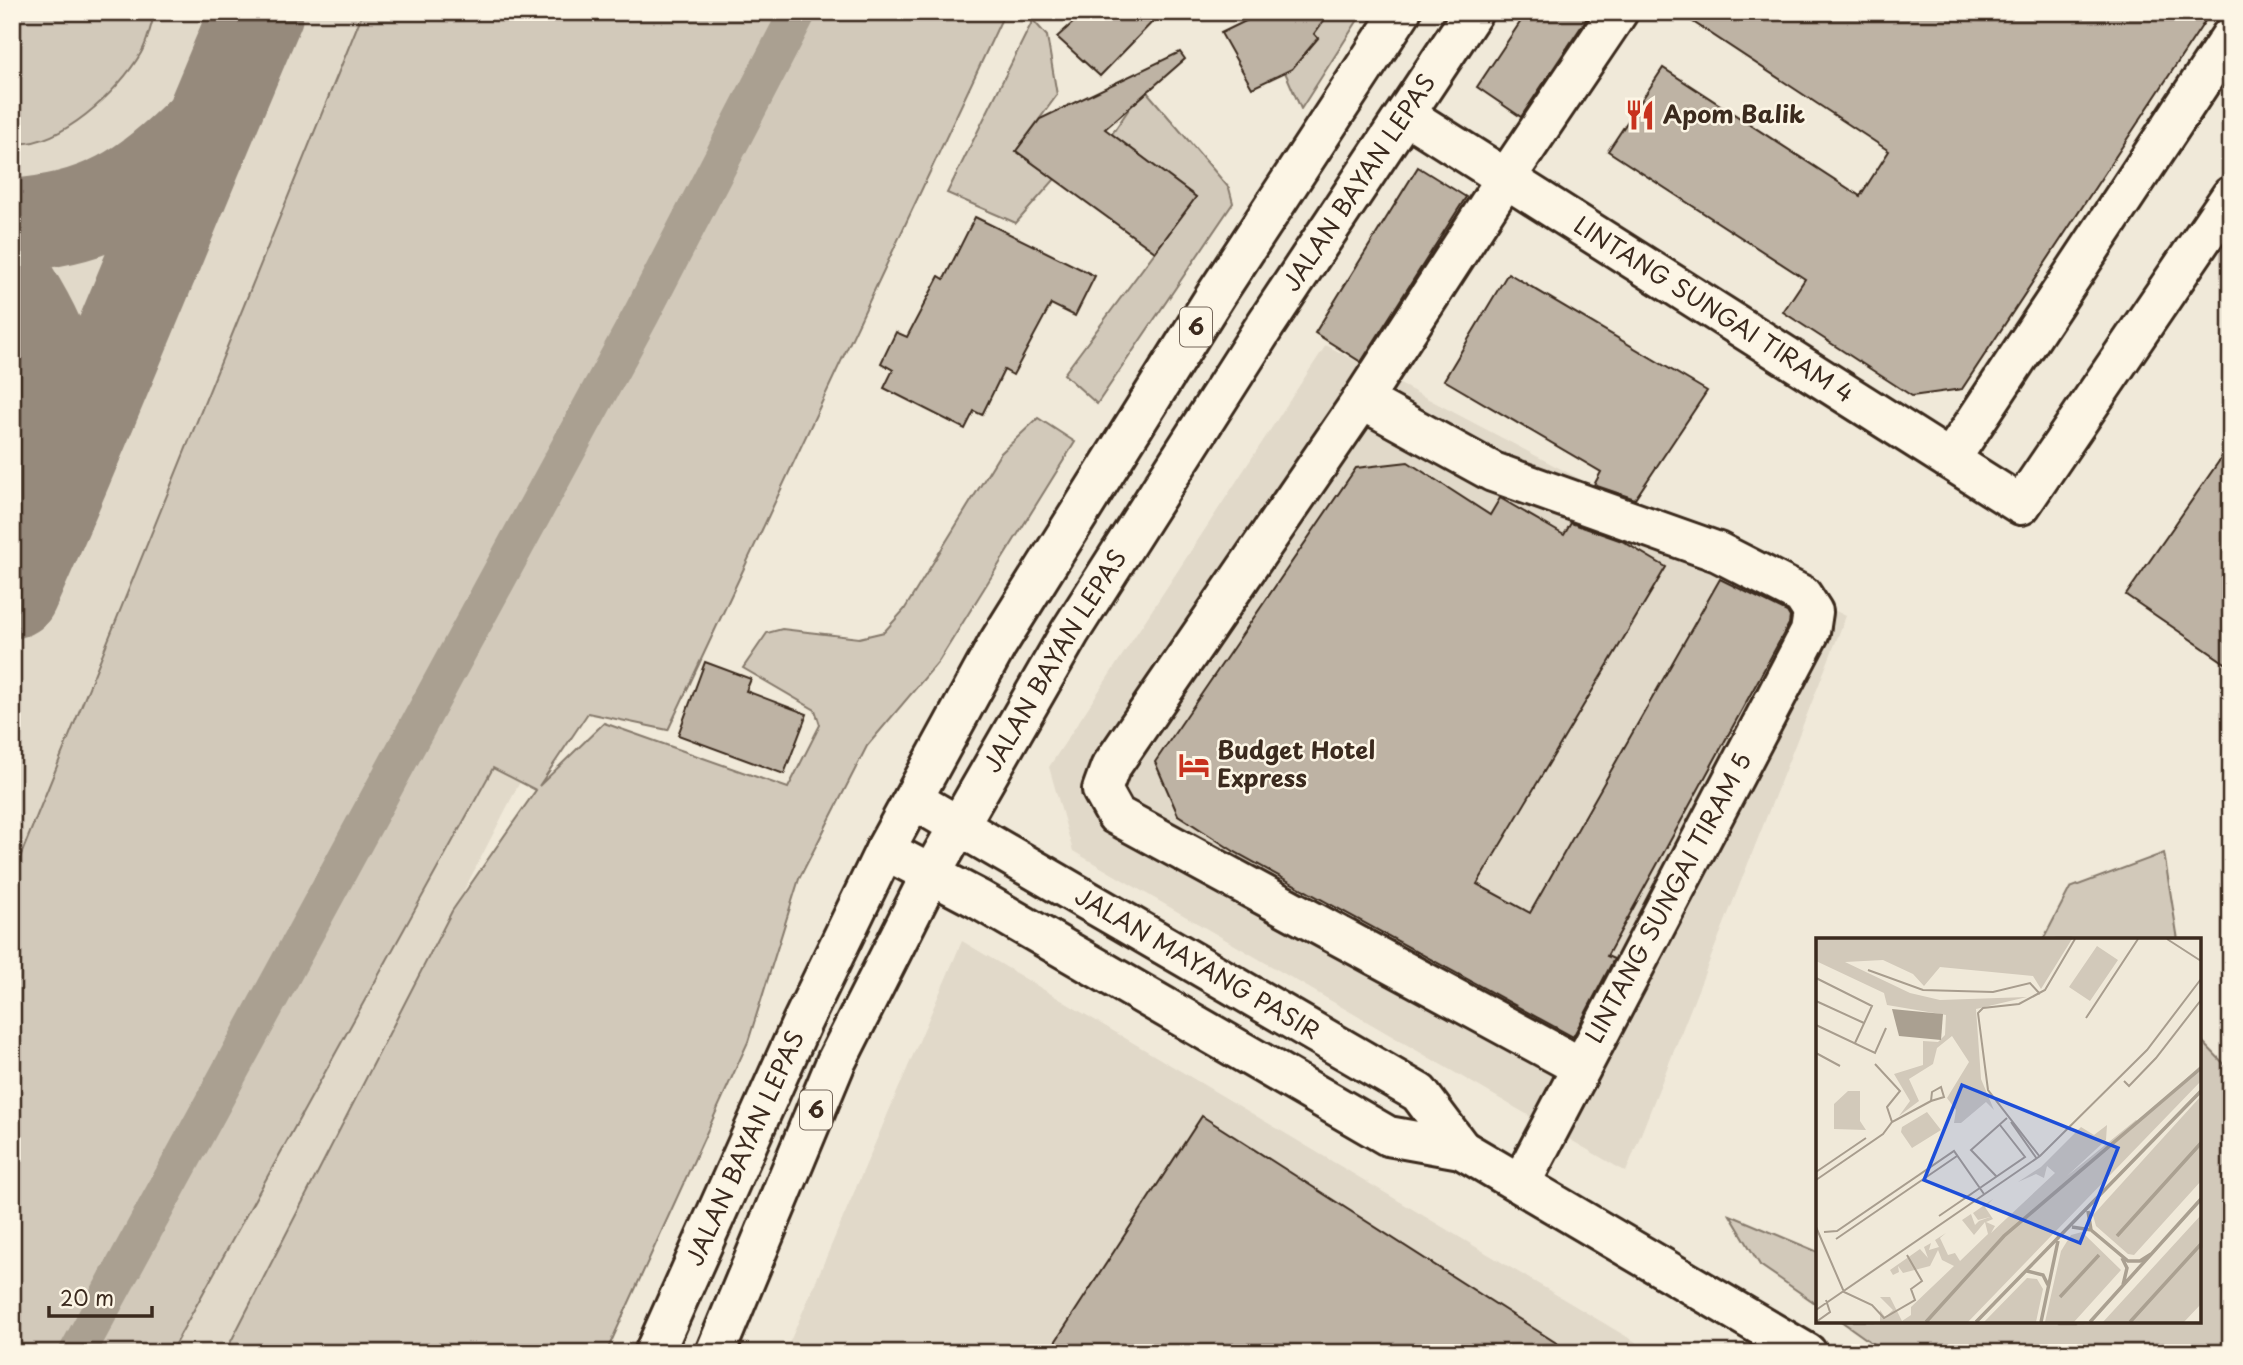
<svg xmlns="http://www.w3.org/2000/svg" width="2243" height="1365" viewBox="0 0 2243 1365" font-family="'Playpen Sans',sans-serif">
<rect width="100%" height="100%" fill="#f0e9d9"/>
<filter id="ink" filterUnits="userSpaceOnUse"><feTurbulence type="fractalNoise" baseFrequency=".0143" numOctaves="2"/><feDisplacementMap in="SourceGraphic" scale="14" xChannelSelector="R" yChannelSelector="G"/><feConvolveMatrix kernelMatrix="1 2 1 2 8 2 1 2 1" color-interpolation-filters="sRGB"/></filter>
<g filter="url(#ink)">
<path fill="#e1d9c9" d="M12,12h993l-452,706 -328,635h-213z
M1326,345l392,207 128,64 -220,556 -553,-321 -24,-84z
M962,941l692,412h-869z"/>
<path fill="#d2c9ba" stroke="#867a6c" stroke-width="2" d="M12,12h143c-4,13 -7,29 -14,41 -22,38 -82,96 -129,90z
M363,12h642l-337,718 -80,-17 -49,73 65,-63 184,65 32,-63 -5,-15 -72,-42 24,-35 15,-4 77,9 25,-6 20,-22 96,-156 38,-36 37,24 -136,219 -72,85 -68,133 -51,163 -142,311h-381l227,-442 84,-121 -43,-22 -323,585h-158v-476z
M1330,12h33l-62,97 -20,-46 14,2 23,-27 -4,-4z
M1033,20l14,16 10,59 -41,56 39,28 -39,44 -69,-30z
M1147,92l82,96 4,15 -136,201 -33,-30 132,-177 -84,-63 19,-28z
M2164,853l14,87h-135l27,-52z
M2199,1038l32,33v282h-345l-45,-32h358z
M1730,1215l88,37v53l-58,-40z"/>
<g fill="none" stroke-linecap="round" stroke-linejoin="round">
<path stroke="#aaa091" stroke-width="37" d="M77,1353l564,-1038 157,-303"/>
<path stroke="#968a7c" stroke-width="93" d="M12,225c87,-5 134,-36 194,-97
M12,290c42,67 51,110 45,188
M12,592c86,-191 162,-387 245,-580"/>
</g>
<path fill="#beb3a4" stroke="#3b2a1e" stroke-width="2" d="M1085,12h77l-62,64 -43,-39z
M1264,12h66l-16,22 4,4 -26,31 -40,19 -31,-55z
M1527,12h64l-70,105 -44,-30z
M1678,12h533l-249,377 -50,7 -129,-84 22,-33 -197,-128 55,-83 197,128 29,-45z
M1180,52l5,7 -80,70 91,68 -41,55 -139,-101 24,-32z
M1418,167l48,30 -105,165 -46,-29z
M975,217l120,59 -20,40 -24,-12 -38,71 -9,-5 -22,45 -8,-4 -9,18 -81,-41 9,-18 -12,-7 15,-31 11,5 32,-61 5,3z
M1508,273l199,118 -72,108 -41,-14 7,-13 -157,-92z
M2231,444v223l-105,-72z
M1408,462l82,53 10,-17 64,37 7,-12 51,18 44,26 -189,317 53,29 190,-334 67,33 3,5 -1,7 -182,332 7,3 -41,78 -338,-185 -57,-37 -23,-53 201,-294z
M705,662l46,17 -5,12 61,23 -23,60 -106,-39z
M1202,1116l370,237h-524z"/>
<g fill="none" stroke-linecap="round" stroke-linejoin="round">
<g stroke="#3b2a1e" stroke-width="44">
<g id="minor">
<path id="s1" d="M1406,115l615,390 210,-309"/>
<path d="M1362,400l131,72 225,80 84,43 11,17 -3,20 -289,551"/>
<path d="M1950,460l281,-424"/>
<path id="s2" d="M914,800l505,293 42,56"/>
<path d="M885,850l93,49 410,237 73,13 346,204"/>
<path d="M1581,1067l-465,-252 -14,-25 8,-22 252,-368 144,-222 112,-166"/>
</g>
</g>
<g stroke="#3b2a1e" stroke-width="44">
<g id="highway">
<path id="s3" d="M654,1353l148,-331 83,-172 112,-205 220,-352 184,-281"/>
<path id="s4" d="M715,1353l121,-291 95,-188 139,-242 196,-308 207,-312"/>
</g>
</g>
<use href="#minor" stroke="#fcf5e5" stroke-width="38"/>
<use href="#highway" stroke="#fcf5e5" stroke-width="38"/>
</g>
</g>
<defs>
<g id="restaurant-bare" transform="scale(2.415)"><path d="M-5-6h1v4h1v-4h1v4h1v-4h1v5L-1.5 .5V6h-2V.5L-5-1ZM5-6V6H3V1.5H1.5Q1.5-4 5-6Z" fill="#c8321e" stroke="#fcf5e5" stroke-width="2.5" paint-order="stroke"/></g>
<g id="hotel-bare" transform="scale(2.415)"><path d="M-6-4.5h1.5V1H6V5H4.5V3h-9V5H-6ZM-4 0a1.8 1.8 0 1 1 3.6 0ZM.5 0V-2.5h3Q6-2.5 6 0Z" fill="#c8321e" stroke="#fcf5e5" stroke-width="2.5" paint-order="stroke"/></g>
</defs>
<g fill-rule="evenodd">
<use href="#restaurant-bare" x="1640" y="115"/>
<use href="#hotel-bare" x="1194" y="765"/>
</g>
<g text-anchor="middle" stroke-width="5" stroke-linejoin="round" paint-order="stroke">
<g fill="#fcf5e5" stroke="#75675a" stroke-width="2">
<rect x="1180" y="307.5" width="32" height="39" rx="5"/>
<rect x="800" y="1090.5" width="32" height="39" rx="5"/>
</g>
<g font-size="23" font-weight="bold" fill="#3b2a1e">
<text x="1196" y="335">6</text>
<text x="816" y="1118">6</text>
</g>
<g font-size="24" font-weight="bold" fill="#3b2a1e" stroke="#fcf5e5" text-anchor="start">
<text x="1663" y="123">Apom Balik</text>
<text x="1217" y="759">Budget Hotel<tspan x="1217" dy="28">Express</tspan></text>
</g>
<g font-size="24" fill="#3b2a1e" stroke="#fcf5e5">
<text dy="8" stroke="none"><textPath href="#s4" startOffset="1339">JALAN BAYAN LEPAS</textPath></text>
<text dy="8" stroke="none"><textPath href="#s1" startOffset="364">LINTANG SUNGAI TIRAM 4</textPath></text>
<text dy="8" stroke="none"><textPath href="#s4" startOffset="772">JALAN BAYAN LEPAS</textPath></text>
<text transform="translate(1669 898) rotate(-62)" y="8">LINTANG SUNGAI TIRAM 5</text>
<text dy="8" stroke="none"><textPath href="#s2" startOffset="327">JALAN MAYANG PASIR</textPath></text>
<text dy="8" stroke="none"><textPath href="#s3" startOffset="224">JALAN BAYAN LEPAS</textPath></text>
</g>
</g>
<g transform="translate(1816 938)">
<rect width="385" height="385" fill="#f0e9d9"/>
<path d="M0,1h256l-31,50 -8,-13 -93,-9 -16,19 -11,-12 -30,-14 -38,2 65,31 30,7 87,-3 -51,12 5,70 13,31 -8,-8 -25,21h-7l2,-13 -9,-12 22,-36 -17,-26 -15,12 -4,16 -24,15 10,22 -20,15 11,-15 -16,-27 29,-9v-24l15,1 7,-7 1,-20 -59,-10 -3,-12 -68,-32zM281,8l21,14 -28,41 -21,-14zM385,127v16l-233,241h-88v-12l5,7 8,-7 -13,-13h10l12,24 9,-6v-8l43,-41 -12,-6 -4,-10 -8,16 -27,7 -5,-7 1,6 -6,3 -3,-5 30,-21 8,9 -4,-11 7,-4 -2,7 10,-3 -4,-7 11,-7 -6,5 8,17 7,-2 5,8 28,-27 -3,-12 -11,13 -12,-15 9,-6 4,11 4,-4 11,-4 -12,3 -5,-7 20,-14 -8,8 8,12 -7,3 9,4 -4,7 64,-60 -8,-7 -3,12 -8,-4 -18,8 23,-15 40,-40 13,8 13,-10 -1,15 -39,36 69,-56 3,2zM32,153h12v30l6,9 -32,-1v-25zM385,158v85l-67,74 -6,-1 -32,-28 -3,-11zM111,174l14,18 -29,18 -11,-16 1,-5zM385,277v89l-17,18h-81zM266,294l39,38 -47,52h-29l16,-71 10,-16zM211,340l10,1 6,10 -7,33h-52z" fill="#d2c9ba"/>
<path d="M76,71l51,5 -2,26 -42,-4z" fill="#aaa091"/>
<path fill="none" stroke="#aaa091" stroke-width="3.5" d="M256,289l19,3 -3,-19M275,292l37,31h12l11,-7M301,298l84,-93M306,320l5,10 -4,17M211,333l16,4 5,10M244,359l39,-42M110,384l78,-86 197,-168M160,384l225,-231M225,384l17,-81M274,384l111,-123M314,384l71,-78"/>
<path fill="none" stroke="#a89d8e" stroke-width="2" d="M351,1l34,22M52,32l55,20 70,2 37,-9 10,11M0,40l56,28 -17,37M0,63l48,22M270,80l52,-79M0,87l59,28 11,-25M0,115l24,13M59,126l25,27 -13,16 5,15M308,143l5,5 27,-28 45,-58M195,184l26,37M224,219l-52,-67 -10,-77 5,-5 36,-4 26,-14 30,-51M0,234l50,-34M181,239l-26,-27 36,-32M0,242l67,-46 9,-12 39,-21 1,-9 9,-5 3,10 -13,4M123,278l86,-59 -25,-32M0,289l28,65 28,13 12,13 31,-18 -4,-11 11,-8 -15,-26M8,294l13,-1 117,-80 30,43M20,301l121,-83M0,372l224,-154 107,-106 54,-71M0,384l14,-10 -4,-12"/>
<path fill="#1d4ed8" fill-opacity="0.15" stroke="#1d4ed8" stroke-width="3.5" d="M146,147l156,63 -38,95 -156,-63z"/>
<rect width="385" height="385" fill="none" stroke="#3b2a1e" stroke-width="3.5"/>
</g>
<rect width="2243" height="1365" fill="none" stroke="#fcf5e5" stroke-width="42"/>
<rect x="21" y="21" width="2201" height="1323" fill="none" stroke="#3b2a1e" stroke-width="2.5" filter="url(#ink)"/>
<path d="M49 1306v10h103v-10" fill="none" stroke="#3b2a1e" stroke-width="3.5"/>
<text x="60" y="1306" font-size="21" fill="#3b2a1e" stroke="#fcf5e5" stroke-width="5" paint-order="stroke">20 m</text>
</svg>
